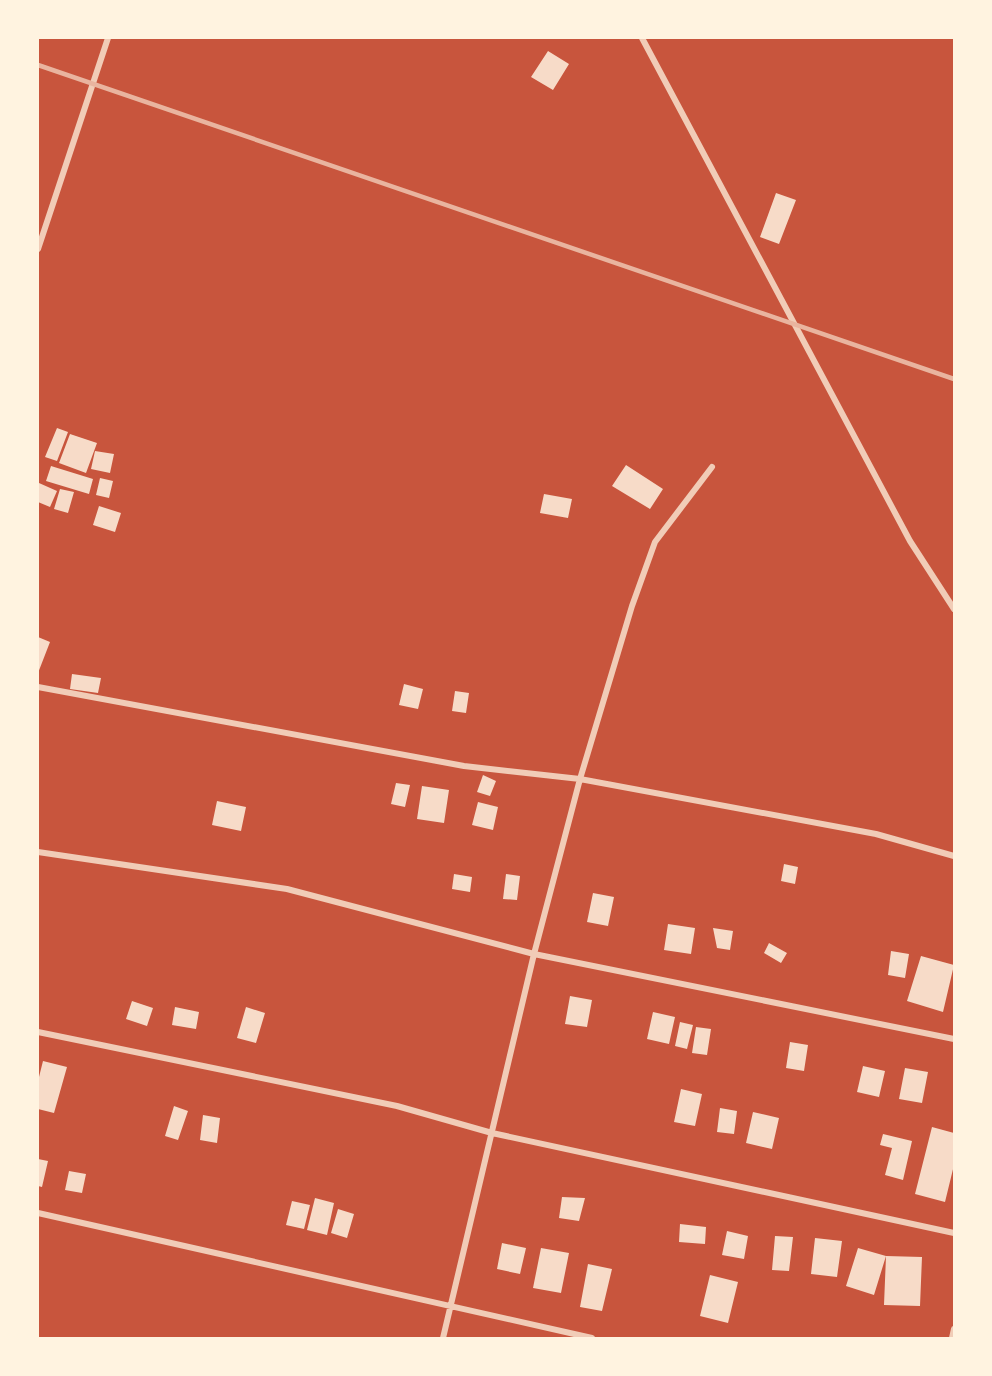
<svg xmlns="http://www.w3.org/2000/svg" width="992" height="1376" viewBox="0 0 992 1376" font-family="'IBM Plex Serif',serif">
<rect width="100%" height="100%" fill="#c8553d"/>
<path fill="#f7dbc8" d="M548,51l21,13 -16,26 -22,-13z
M776,193l20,7 -17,44 -19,-7z
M57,428l11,4 -11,29 -12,-4z
M70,434l27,9 -11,30 -27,-10z
M95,451l19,3 -4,19 -19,-4z
M626,465l37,24 -13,20 -38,-23z
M51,466l42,13 -4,15 -43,-13z
M100,478l13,3 -4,17 -13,-3z
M39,483l18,8 -7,16 -12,-5z
M60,489l14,3 -6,21 -14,-4z
M544,494l28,5 -4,19 -28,-5z
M99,506l22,7 -6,19 -22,-7z
M38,637l12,5 -12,31z
M72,674l29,4 -3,15 -28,-4z
M404,684l19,5 -5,20 -19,-4z
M455,691l14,2 -3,20 -14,-2z
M483,775l13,6 -6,15 -13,-4z
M396,783l14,2 -5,22 -14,-3z
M422,786l27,4 -5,33 -27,-4z
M217,801l29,6 -5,24 -29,-6z
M478,802l20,5 -5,23 -21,-5z
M784,864l14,3 -3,17 -14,-3z
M454,874l18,3 -2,15 -18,-3z
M506,874l14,2 -3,24 -14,-1z
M593,893l21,4 -6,29 -21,-4z
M668,924l27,4 -4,26 -27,-4z
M713,928l20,3 -3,19 -13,-2z
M769,943l18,10 -6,10 -17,-10z
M891,951l18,3 -4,24 -17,-3z
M921,956l33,9 -11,47 -36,-11z
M570,996l22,4 -5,27 -22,-3z
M132,1001l21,7 -6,18 -21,-7z
M175,1007l24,5 -3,17 -24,-4z
M246,1007l19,6 -9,30 -19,-5z
M653,1012l22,5 -6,27 -22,-5z
M680,1022l13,3 -6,24 -12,-3z
M696,1027l15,2 -4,26 -15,-2z
M790,1042l18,3 -4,26 -18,-3z
M43,1061l24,6 -13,46 -16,-4v-28z
M863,1066l22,5 -6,26 -22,-5z
M905,1068l23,4 -6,31 -23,-4z
M681,1089l21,5 -7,32 -21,-4z
M174,1106l14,5 -10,29 -13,-4z
M720,1108l17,3 -3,23 -17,-2z
M753,1112l26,6 -7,31 -26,-6z
M203,1115l17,3 -3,25 -17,-3z
M932,1127l22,6v32l-9,37 -30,-8z
M883,1134l29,7 -9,39 -18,-5 7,-27 -12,-3z
M38,1159l10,2 -6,26 -4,-1z
M69,1171l17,3 -4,19 -17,-3z
M562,1197l23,1 -6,23 -20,-3z
M315,1198l19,5 -7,32 -20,-5z
M292,1201l18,4 -6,24 -18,-4z
M338,1209l16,5 -7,24 -16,-5z
M680,1224l26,3 -1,17 -26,-2z
M727,1231l21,5 -4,23 -22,-4z
M775,1236l18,1 -4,34 -17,-1z
M815,1238l27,3 -5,36 -26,-3z
M502,1243l24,5 -6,26 -23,-5z
M541,1248l28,5 -8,40 -28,-5z
M858,1248l28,8 36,1 -2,49 -36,-1 2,-49 -12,39 -28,-9z
M588,1264l24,5 -10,42 -22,-4z
M710,1275l28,7 -10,41 -28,-7z"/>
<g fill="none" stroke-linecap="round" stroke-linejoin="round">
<path stroke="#f1ccb7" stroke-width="6" d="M642,38l268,503 44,68
M38,249l70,-211
M38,687l426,79 116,13 296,55 78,22
M38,852l249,37 247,65 420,85
M38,1032l359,74 95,27 462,100
M38,1213l554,125
M443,1338l91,-384 46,-175 52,-173 23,-64 57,-75
M952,1338l2,-9"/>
<path stroke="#e9b49f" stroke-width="4.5" d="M38,65l916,314"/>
</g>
<rect width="992" height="1376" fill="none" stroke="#fff3e0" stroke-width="78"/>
</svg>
